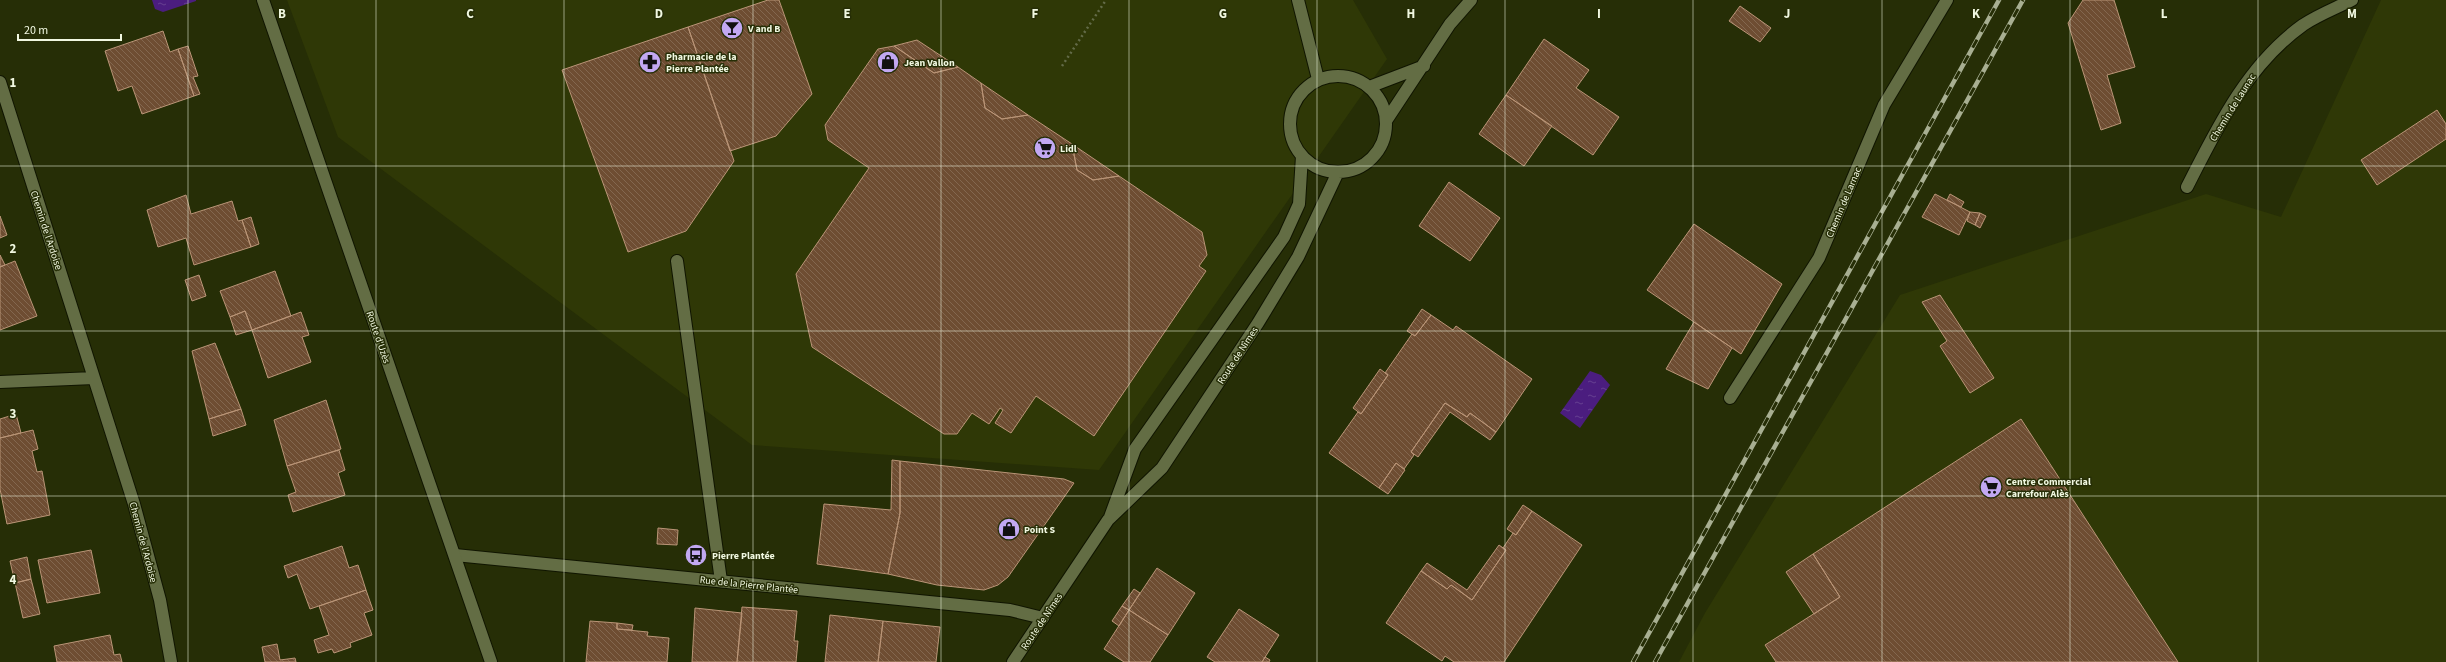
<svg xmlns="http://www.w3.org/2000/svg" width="2446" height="662" viewBox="0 0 2446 662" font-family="'Source Sans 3',sans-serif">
<defs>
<pattern id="water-ripples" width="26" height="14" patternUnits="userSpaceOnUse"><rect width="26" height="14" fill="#4b1d7f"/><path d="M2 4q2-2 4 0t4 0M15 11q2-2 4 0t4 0" fill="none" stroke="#653f91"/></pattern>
<pattern id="building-back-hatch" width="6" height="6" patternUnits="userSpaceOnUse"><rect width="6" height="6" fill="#6e4d32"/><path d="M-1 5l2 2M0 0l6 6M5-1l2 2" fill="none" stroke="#83674f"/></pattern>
</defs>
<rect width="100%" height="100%" fill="#262e06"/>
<path fill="#2f3806" d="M287,0h1066l34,59 -288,411 -347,-25 -414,-308z
M2381,0h65v662h-767l26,-49 195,-318 306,-101 75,23z"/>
<path fill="url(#water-ripples)" d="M152,0h44v1l-33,11 -8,-3z
M1590,371l11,4 9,10 -30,43 -20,-15z"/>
<path fill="url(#building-back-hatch)" stroke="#ba9577" d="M768,0h11l33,94 -36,42 -46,15 -42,-124z
M2083,0h31l21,67 -28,8 14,48 -20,7 -33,-107z
M1740,6l31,22 -11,14 -31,-21z
M688,27l46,134 -48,70 -58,21 -66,-182z
M163,31l7,21 8,-3 16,47 -52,18 -10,-28 -14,5 -13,-40z
M1544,39l45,31 -13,18 43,29 -26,38 -87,-60z
M917,40l41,27 -24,6 -40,-27z
M188,46l10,30 -5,1 7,17 -6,2 -16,-47z
M894,46l40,27 24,-6 23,16 4,25 17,11 26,-4 44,29 5,26 16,10 26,-4 83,56 5,23 -8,11 7,5 -112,165 -58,-40 -25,37 -16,-10 8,-13 -3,-2 -11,16 -17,-11 -15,21h-13l-132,-87 -16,-73 73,-106 -41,-28 -3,-15 53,-76z
M981,83l47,32 -26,4 -17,-11z
M1506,95l46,31 -28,40 -45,-32z
M2437,110l9,14v15l-69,46 -16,-25z
M1072,144l47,32 -26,4 -16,-10z
M1449,182l51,36 -30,43 -51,-35z
M1935,194l35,18 -11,23 -37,-18z
M1950,194l14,8 -3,5 -14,-7z
M186,195l5,19 41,-13 6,20 4,-1 9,27 -57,18 -8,-27 -28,9 -11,-37z
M1970,212l10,1 -5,12 -8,-4z
M1980,213l6,3 -6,12 -5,-3z
M0,216l7,19 -7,3z
M251,217l8,27 -8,3 -9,-27z
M1694,224l88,60 -41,70 -94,-64z
M0,255l5,10 -5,2z
M15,261l22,55 -37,14v-63z
M275,271l16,45 -39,14 -7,-19 -15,6 -10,-26z
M199,275l7,21 -14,5 -7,-21z
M1940,295l54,83 -24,15 -30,-47 7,-5 -25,-39z
M1422,309l9,6 -16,21 -8,-5z
M245,311l7,19 -16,5 -6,-18z
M301,312l8,23 -7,2 9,25 -43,16 -16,-48z
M1431,315l22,15 3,-4 76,53 -36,53 -26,-19 -3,4 -22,-14 -34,49 3,3 -10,14 -8,-6 -17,25 -50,-35 29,-41 3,2 27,-39 -3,-2 27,-39 3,2z
M1694,322l38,26 -24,41 -42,-20z
M215,343l26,66 -32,10 -17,-68z
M1380,369l8,6 -27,39 -8,-6z
M326,400l15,49 -54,17 -13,-46z
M1445,403l22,14 3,-4 26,19 -6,8 -40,-28 -32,45 -7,-5z
M241,409l5,16 -33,11 -4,-17z
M16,414l5,19 -21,5v-19z
M2021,419l157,243h-402l-11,-17 75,-48 -27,-43z
M33,430l5,19 -6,2 5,21 5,-1 8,44 -43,9 -7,-35v-51z
M339,450l6,20 -7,3 7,22 -52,17 -5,-17 8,-3 -9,-26z
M892,460l8,1v52l-12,61 -71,-10 7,-60 67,6z
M900,461l164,18 10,4 -66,94 -10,8 -14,5 -47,-5 -49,-11 12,-61z
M1396,463l9,7 -17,24 -9,-6z
M1523,505l9,6 -16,24 -9,-6z
M1532,511l50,34 -78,117h-50l-9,-6 -3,5 -56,-38 35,-52 26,18 4,-4 21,15 34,-50 -3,-2 10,-15 3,2z
M658,528l20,2 -1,15 -20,-1z
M1499,545l7,5 -34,50 -21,-15 -4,4 -26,-18 6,-8 40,27z
M342,546l7,22 9,-3 8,25 -56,19 -13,-35 -9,4 -4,-12z
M91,550l9,43 -53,10 -9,-43z
M1813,554l27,43 -26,17 -28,-42z
M27,557l4,22 -16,4 -5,-22z
M1157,568l38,25 -27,42 -39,-25z
M31,579l9,35 -17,4 -8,-35z
M1134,589l6,4 -11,17 -7,-4z
M366,590l7,20 -9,3 8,22 -22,8 1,4 -17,6 -2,-4 -14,4 -4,-13 15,-5 -10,-29z
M1122,606l7,4 -10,16 -7,-5z
M742,607l55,4 -3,30h4l-2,21h-59z
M695,608l47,5 -5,49h-45z
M1239,609l40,26 -17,27h-47l-8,-5z
M1129,610l39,25 -18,27h-26l-20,-13z
M830,615l53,6 -5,41h-53z
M590,621l27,2v6l31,3 -1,4 22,2 -2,24h-81z
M883,621l57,6 -4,35h-58z
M617,623l16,2 -1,5 -15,-1z
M110,635l4,20 6,-1 2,8h-65l-3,-16z
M277,644l3,16 15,-2 1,4h-31l-3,-15z
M1265,657l5,3 -1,2h-7z"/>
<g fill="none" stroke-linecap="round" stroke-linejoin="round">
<g stroke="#101500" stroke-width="14">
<path id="service" d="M1298,0l20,79
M677,261l44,320"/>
</g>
<g stroke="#101500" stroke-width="14">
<path id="minor" d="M0,82l134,422 26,96 11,62
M2187,187c30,-59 60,-122 116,-162 15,-10 33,-17 49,-25
M0,382l94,-4
M1730,398l89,-140 65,-153 63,-105
M455,555l555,55 33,8"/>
</g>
<g stroke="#101500" stroke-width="14">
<path id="secondary" d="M263,0l228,662
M1290 124a48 48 0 1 1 96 0a48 48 0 1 1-96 0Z
M1369,87l55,-21
M1386,121l64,-97 21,-24
M1110,517l25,-68 149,-212 15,-33 3,-48
M1013,662l95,-142 54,-52 96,-145 40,-66 40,-85"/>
</g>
<path stroke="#636b48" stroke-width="2.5" stroke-dasharray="2 3" stroke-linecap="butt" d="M1062,66l44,-66"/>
<use href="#service" stroke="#636d44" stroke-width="12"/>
<use href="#minor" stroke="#636d44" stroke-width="12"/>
<use href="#secondary" stroke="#636d44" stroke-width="12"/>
<g stroke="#a8af92" stroke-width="4.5">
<path id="rail" d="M1633,662l366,-662
M1655,662l368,-662"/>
</g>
<use href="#rail" stroke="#262e06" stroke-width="3" stroke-dasharray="9" stroke-linecap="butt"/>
</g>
<path fill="none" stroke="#f1f8e1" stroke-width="1" stroke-opacity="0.55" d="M188,0v662M376,0v662M564,0v662M753,0v662M941,0v662M1129,0v662M1317,0v662M1505,0v662M1693,0v662M1882,0v662M2070,0v662M2258,0v662M0,166h2446M0,331h2446M0,496h2446"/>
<defs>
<g id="bar-disc" transform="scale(1.15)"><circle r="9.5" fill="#c2a8f2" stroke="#262e06"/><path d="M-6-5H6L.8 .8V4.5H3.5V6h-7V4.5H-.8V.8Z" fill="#111"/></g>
<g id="pharmacy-disc" transform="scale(1.15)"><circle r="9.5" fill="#c2a8f2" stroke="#262e06"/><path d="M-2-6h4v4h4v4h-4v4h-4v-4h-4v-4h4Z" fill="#111"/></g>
<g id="shop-disc" transform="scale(1.15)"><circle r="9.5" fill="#c2a8f2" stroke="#262e06"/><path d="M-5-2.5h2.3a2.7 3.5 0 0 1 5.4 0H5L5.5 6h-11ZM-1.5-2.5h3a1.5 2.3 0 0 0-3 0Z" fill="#111"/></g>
<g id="supermarket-disc" transform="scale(1.15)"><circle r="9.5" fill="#c2a8f2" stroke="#262e06"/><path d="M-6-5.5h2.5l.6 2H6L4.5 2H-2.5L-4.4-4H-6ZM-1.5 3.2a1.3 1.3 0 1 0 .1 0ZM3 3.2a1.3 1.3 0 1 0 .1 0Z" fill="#111"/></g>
<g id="bus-disc" transform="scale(1.15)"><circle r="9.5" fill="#c2a8f2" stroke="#262e06"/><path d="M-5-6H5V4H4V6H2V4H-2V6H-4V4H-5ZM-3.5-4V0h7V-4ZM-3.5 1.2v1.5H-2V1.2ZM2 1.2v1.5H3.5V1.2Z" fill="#111"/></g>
</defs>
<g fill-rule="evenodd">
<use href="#bar-disc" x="732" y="28"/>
<use href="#pharmacy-disc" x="650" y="62"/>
<use href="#shop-disc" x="888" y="62"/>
<use href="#supermarket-disc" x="1045" y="148"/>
<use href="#supermarket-disc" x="1991" y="487"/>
<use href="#shop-disc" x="1009" y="529"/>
<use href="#bus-disc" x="696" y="555"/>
</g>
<g text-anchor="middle" stroke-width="3" stroke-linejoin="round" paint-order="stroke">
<g font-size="10" font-weight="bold" fill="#f1f8e1" stroke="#262e06" text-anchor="start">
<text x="748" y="32">V and B</text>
<text x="666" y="60">Pharmacie de la<tspan x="666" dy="12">Pierre Plantée</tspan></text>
<text x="904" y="66">Jean Vallon</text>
<text x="1060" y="152">Lidl</text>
<text x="2006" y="485">Centre Commercial<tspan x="2006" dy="12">Carrefour Alès</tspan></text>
<text x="1024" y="533">Point S</text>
<text x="712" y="559">Pierre Plantée</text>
</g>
<g font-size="10" fill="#f1f8e1" stroke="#262e06">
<text transform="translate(2232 107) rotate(-58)" y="4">Chemin de Launac</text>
<text transform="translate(1843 202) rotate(-67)" y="4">Chemin de Larnac</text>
<text transform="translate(47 230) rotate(72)" y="4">Chemin de l'Ardoise</text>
<text transform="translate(379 337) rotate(71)" y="4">Route d'Uzès</text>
<text transform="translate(1237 355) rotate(-57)" y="4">Route de Nîmes</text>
<text transform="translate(144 542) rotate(75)" y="4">Chemin de l'Ardoise</text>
<text transform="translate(749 584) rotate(6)" y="4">Rue de la Pierre Plantée</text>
<text transform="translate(1041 621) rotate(-56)" y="4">Route de Nîmes</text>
</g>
</g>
<g font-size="13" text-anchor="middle" font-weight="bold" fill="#f1f8e1" stroke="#262e06" stroke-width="3" stroke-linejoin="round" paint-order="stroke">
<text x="282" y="18">B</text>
<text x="470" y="18">C</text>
<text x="659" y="18">D</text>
<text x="847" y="18">E</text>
<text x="1035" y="18">F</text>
<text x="1223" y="18">G</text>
<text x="1411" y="18">H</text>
<text x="1599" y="18">I</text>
<text x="1787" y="18">J</text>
<text x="1976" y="18">K</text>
<text x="2164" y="18">L</text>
<text x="2352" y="18">M</text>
<text x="13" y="87">1</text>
<text x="13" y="253">2</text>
<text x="13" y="418">3</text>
<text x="13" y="584">4</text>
</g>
<path d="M18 34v6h103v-6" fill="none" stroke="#f1f8e1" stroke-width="2"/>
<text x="24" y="34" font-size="12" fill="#f1f8e1" stroke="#262e06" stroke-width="3" paint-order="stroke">20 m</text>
</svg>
